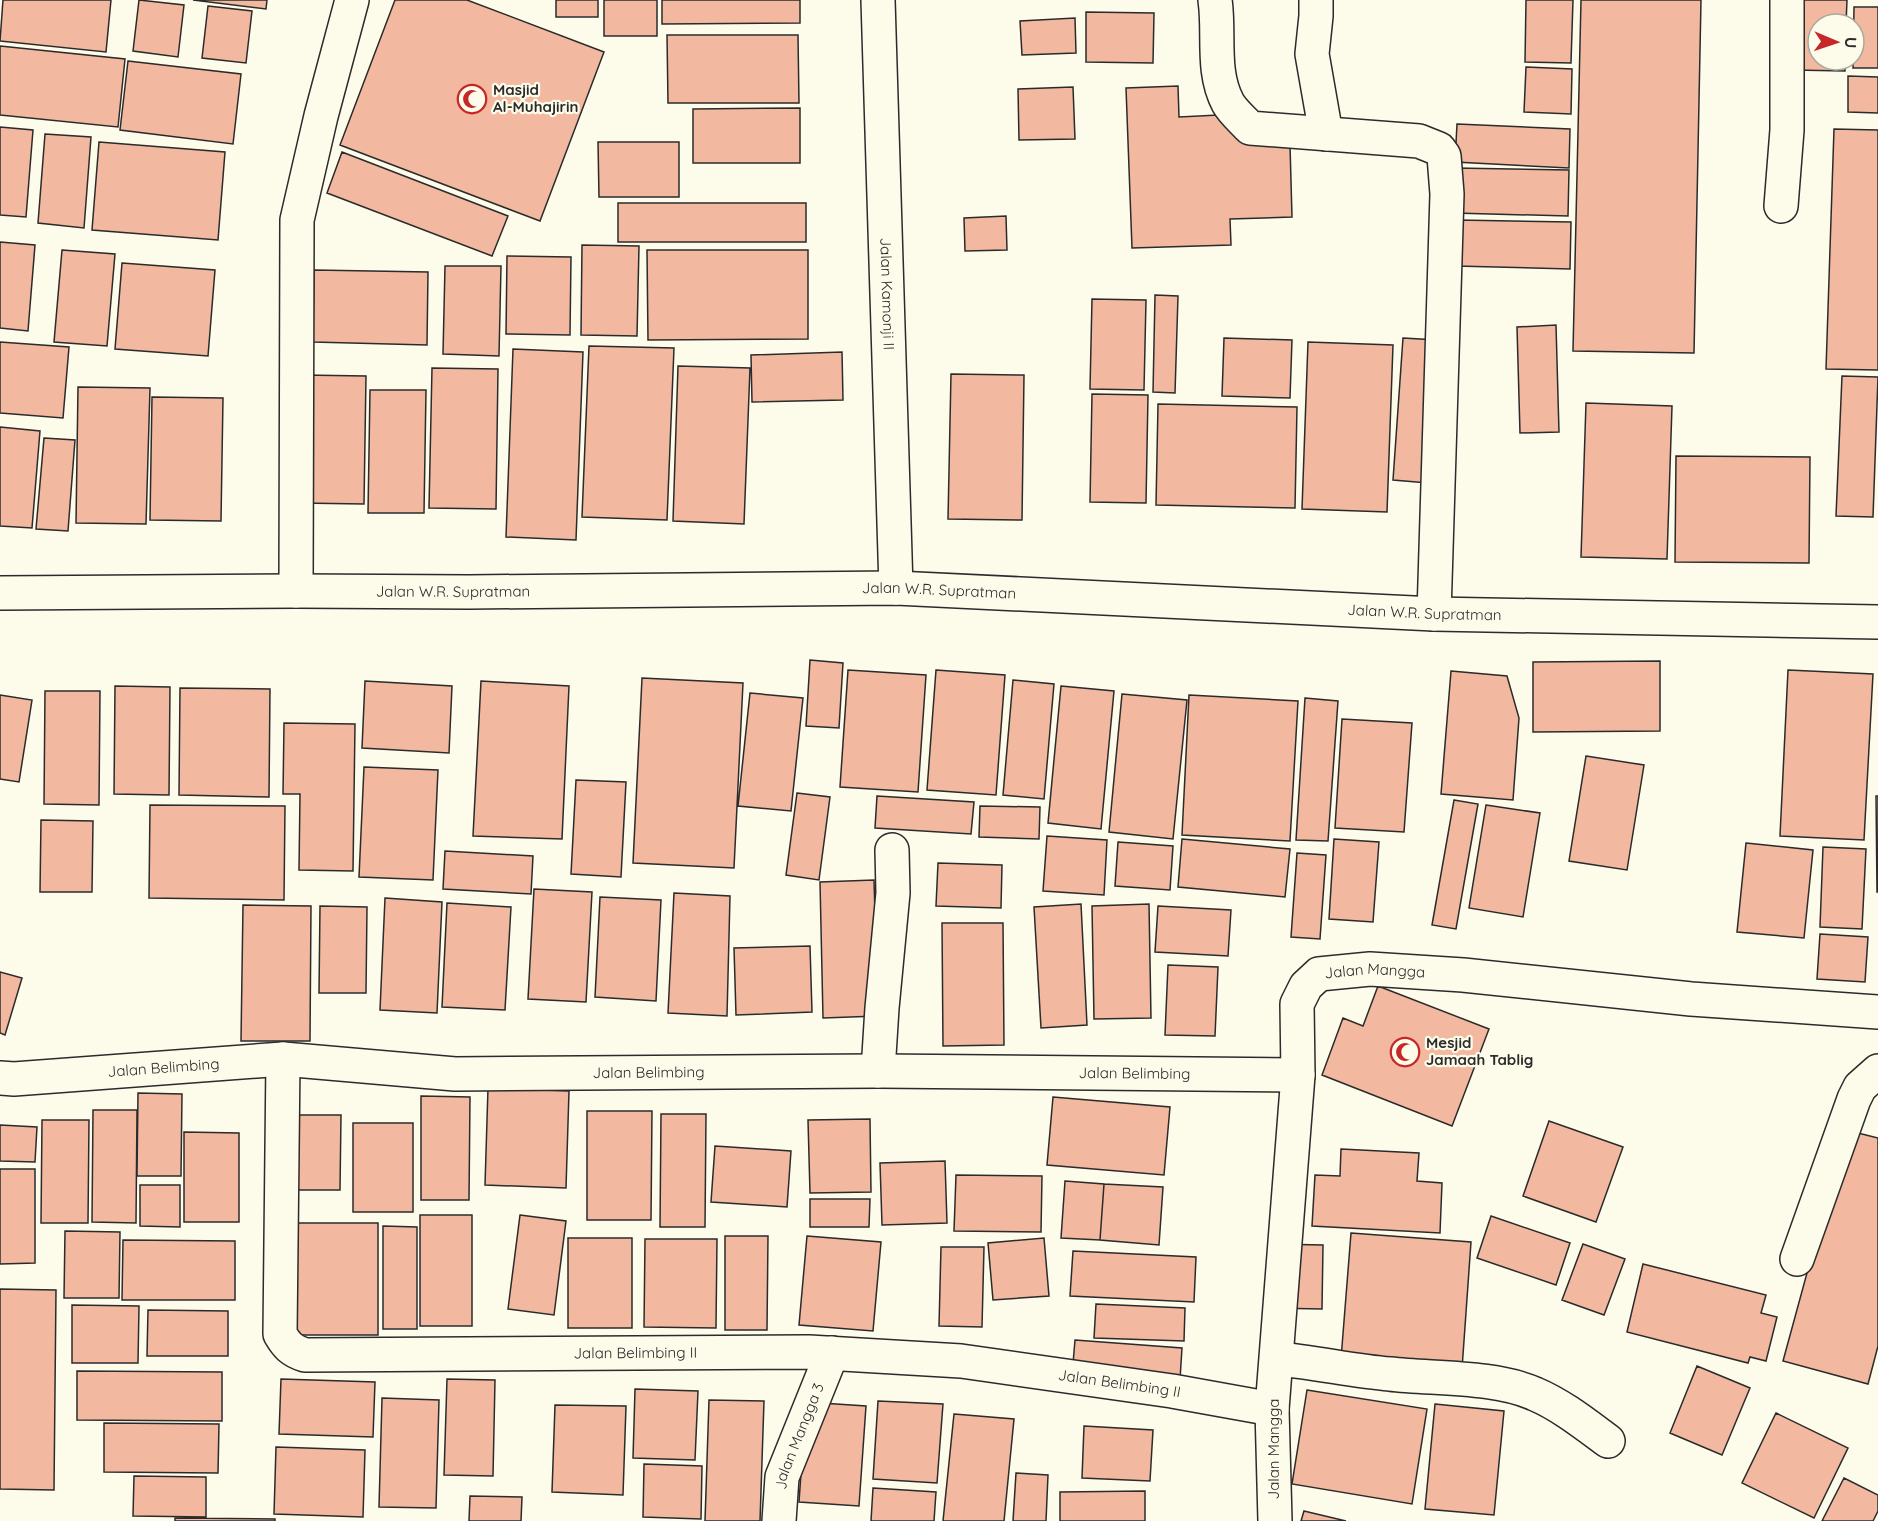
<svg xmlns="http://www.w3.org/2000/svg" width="1878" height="1521" viewBox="0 0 1878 1521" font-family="Quicksand,sans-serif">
<rect width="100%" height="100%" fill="#fdfbea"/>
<path fill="#f2b8a0" stroke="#2b2b2b" stroke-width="1.5" d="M3,0h108l-5,52 -106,-11z
M139,0l45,5 -6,52 -45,-6z
M193,0h74l-1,9z
M395,0h72l137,52 -64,169 -200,-76z
M556,0h42v17h-42z
M604,0h53v36h-53z
M662,0h138v23l-138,1z
M1526,0h47l-2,63 -46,-1z
M1581,0h120l-7,353 -121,-2z
M1795,0h52l-1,24h-28v36h27v11l-51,-1z
M208,6l44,5 -6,52 -44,-5z
M1854,7h24v61h-25z
M1086,12l68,1 -1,50 -67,-1z
M1075,18l1,35 -54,2 -2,-34z
M667,35h131l1,68h-131z
M0,46l125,13 -7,68 -118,-12z
M128,61l113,13 -8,70 -113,-14z
M1526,67l46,2 -1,45 -47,-2z
M1848,76l30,1v36l-30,-1z
M1178,86l1,31 40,-2 71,30 2,72 -62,2 1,26 -99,3 -6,-160z
M1073,87l2,52 -56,1 -1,-51z
M800,108v55h-107v-54z
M1457,124l113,5 -1,39 -114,-6z
M0,127l33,3 -7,87 -26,-2z
M1834,129l44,1v240l-52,-1z
M45,134l46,3 -7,91 -46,-5z
M99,142l126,10 -7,88 -126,-10z
M598,142h81v55h-80z
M342,152l166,64 -16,40 -165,-63z
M1455,168l114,2 -1,46 -114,-3z
M618,203h188v39h-188z
M1006,216l1,34 -42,1 -1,-33z
M1457,220l114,2 -1,47 -114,-3z
M0,242l35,3 -7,86 -28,-3z
M582,245l57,1 -2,90 -56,-1z
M62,250l53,4 -8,92 -53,-4z
M647,250h161v89l-160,1z
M507,256l64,1 -1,78 -64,-1z
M122,263l93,7 -7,86 -93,-7z
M445,266h56l-2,90 -56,-2z
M314,270l114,2 -1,73 -114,-3z
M1155,295l23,1 -3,97 -22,-1z
M1092,299l54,1 -2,90 -54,-1z
M1556,325l3,107 -39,1 -3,-106z
M1224,338l68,2 -2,58 -68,-2z
M1403,338l34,2 -9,143 -35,-3z
M0,342l69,5 -6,71 -63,-5z
M1308,342l85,3 -6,167 -85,-3z
M589,346l85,2 -7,172 -85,-3z
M513,349l70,3 -7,188 -70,-3z
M842,352l1,48 -91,2 -1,-47z
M678,366l72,2 -6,156 -71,-3z
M432,368l66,1 -2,140 -67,-1z
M951,374l73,1 -2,145 -74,-1z
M302,375l64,1 -2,128 -65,-1z
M1842,376l36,1 -5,140 -37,-1z
M78,387l72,1 -4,136 -70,-1z
M370,390h56l-2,123h-56z
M1092,394l56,1 -2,108 -56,-1z
M152,397l71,1 -2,123 -71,-1z
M1586,403l86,3 -5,153 -86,-2z
M1158,404l139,3 -2,101 -139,-3z
M0,427l40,4 -8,97 -32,-2z
M44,438l31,2 -7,91 -32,-2z
M1676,456l134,1 -1,106 -134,-1z
M810,660l33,3 -4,65 -33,-2z
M1660,661v70l-127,1v-70z
M848,670l78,5 -8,117 -78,-5z
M936,670l69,5 -9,120 -69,-5z
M1788,670l85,4 -9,166 -84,-4z
M1451,671l56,5 12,42 -6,82 -72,-6z
M642,678l101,5 -9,185 -101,-5z
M1013,680l41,4 -10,115 -41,-4z
M365,681l87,5 -3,67 -87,-5z
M481,681l88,5 -7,153 -89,-3z
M115,686l55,1 -1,108 -55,-1z
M1061,686l53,5 -13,138 -53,-6z
M180,688l90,1 -1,108 -90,-2z
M45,691h55l-1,114 -55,-1z
M750,693l53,5 -12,113 -53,-5z
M1122,694l65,6 -14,139 -64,-7z
M0,695l32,5 -13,82 -19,-3z
M1189,695l109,6 -8,140 -108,-6z
M1305,698l33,3 -10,140 -32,-1z
M1342,719l70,4 -8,109 -69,-4z
M284,723l71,1 -2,147 -54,-1 1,-76h-17z
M1586,756l58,9 -17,105 -58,-9z
M364,767l74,3 -5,110 -74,-3z
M576,780l50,2 -5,95 -50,-3z
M797,793l33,4 -11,83 -33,-5z
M877,796l97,6 -3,32 -96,-6z
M1876,796h2v96h-1z
M1454,800l24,4 -22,125 -24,-4z
M150,805l135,1 -1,94 -135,-2z
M1486,805l54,8 -17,104 -54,-9z
M980,806l60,1 -1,32 -60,-2z
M41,820l52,1 -1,71h-52z
M1047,836l60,4 -3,55 -61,-4z
M1182,839l108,10 -5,48 -107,-10z
M1334,839l45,3 -6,80 -44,-3z
M1118,842l55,4 -3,44 -55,-4z
M1746,843l67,7 -9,88 -67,-6z
M1823,847l43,2 -4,80 -42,-2z
M445,851l88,5 -2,38 -88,-5z
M1297,853l29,2 -6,84 -29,-2z
M938,863l64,2 -1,43 -65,-2z
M874,880l4,136 -55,2 -3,-136z
M534,889l58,3 -6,110 -58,-3z
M674,893l56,3 -3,120 -59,-3z
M600,897l61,3 -5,101 -61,-4z
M385,898l57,4 -5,111 -57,-3z
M447,903l64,4 -6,103 -63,-3z
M1081,904l6,121 -46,3 -7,-121z
M1149,904l2,114 -57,1 -2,-113z
M243,905l68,1 -1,135h-69z
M320,906l47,1 -1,86h-47z
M1158,906l73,4 -3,46 -73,-4z
M942,923h61l1,122 -61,1z
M1820,934l48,3 -3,45 -48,-3z
M810,946l2,66 -76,3 -2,-67z
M1168,965l50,2 -3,69 -50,-1z
M0,972l22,6 -17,57 -5,-2z
M1378,986l111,43 -37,97 -130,-51 21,-57 20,8z
M488,1088l81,3 -3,97 -81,-3z
M138,1093l44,1 -1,82h-44z
M421,1096l49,1 -1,103h-48z
M1053,1097l117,10 -6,68 -117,-10z
M93,1110h44l-1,113 -44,-1z
M587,1111h65l-1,109h-64z
M661,1114h45l-1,113h-45z
M280,1115h61l-1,75h-60z
M870,1119l1,73 -61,1 -2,-73z
M42,1120h47l-1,103h-47z
M1549,1121l74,26 -27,75 -73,-26z
M353,1123h60v89h-60z
M0,1125l37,2 -2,35 -35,-1z
M1846,1130l32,8v208l-10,38 -85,-23z
M184,1132l55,1v89h-55z
M715,1146l76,5 -4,56 -76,-5z
M1341,1149l78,4 -2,28 25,2 -2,50 -128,-7 3,-51 25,1z
M945,1161l2,62 -65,2 -2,-62z
M0,1169h35v94l-35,1z
M956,1175l86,1 -1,56 -87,-1z
M1065,1181l39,3 -4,56 -39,-2z
M1104,1184l59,3 -4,58 -59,-5z
M140,1185h40v42l-40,-1z
M810,1199h60l-1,28h-59z
M420,1215h52v111h-52z
M520,1215l46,6 -12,94 -46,-6z
M1491,1216l79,27 -14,42 -79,-27z
M295,1223h83v112h-84z
M383,1226l34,1v102h-34z
M65,1231l55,1 -1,66h-55z
M1351,1233l120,9 -9,127 -121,-10z
M725,1236h43l-1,94h-42z
M807,1236l74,6 -8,89 -74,-6z
M568,1238h64v90h-64z
M1044,1238l5,58 -56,4 -5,-57z
M645,1239h72l-1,89 -72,-1z
M123,1240l112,1v59h-113z
M1273,1244l50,1 -1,64 -51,-1z
M1583,1244l42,15 -21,56 -42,-15z
M941,1247h43l-2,80 -43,-1z
M1073,1251l123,6 -2,45 -124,-6z
M1643,1264l123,31 -5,18 16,4 -11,44 -16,-4 -2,6 -121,-31z
M0,1289l56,1 -2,200 -54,-1z
M1096,1304l89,4 -1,33 -90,-3z
M72,1305l67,1 -1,57h-66z
M148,1310l80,1v45h-81z
M1075,1340l107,8 -3,47 -108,-8z
M1697,1366l53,22 -28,67 -52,-22z
M77,1371l145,1v49l-145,-1z
M281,1379l94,3 -2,55 -94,-3z
M447,1379l48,1 -2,96 -49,-1z
M635,1389l63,2 -3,69 -62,-2z
M1307,1390l120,19 -15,95 -120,-20z
M382,1398l57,2 -3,108 -57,-1z
M709,1400l55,1 -4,120h-55z
M878,1401l65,3 -6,79 -64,-4z
M806,1402l60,4 -7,100 -60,-4z
M1435,1404l69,7 -10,104 -69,-6z
M555,1405l71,1 -3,89 -71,-3z
M1776,1413l72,35 -34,70 -72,-35z
M954,1414l60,5 -10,102h-61z
M104,1423l115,1 -1,49 -114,-1z
M1084,1426l69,4 -3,51 -68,-3z
M276,1447l89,3 -2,67 -89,-3z
M644,1464l58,2 -1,53 -58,-2z
M1016,1473l32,2 -2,46h-33z
M134,1476l72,1v40l-73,-1z
M1844,1478l34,17v16l-5,10h-51z
M873,1488l63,4 -2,29h-63z
M1145,1491v30h-85v-29z
M470,1496l52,1 -1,24h-52z
M1304,1511l42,10h-45z
M175,1518l100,1v2h-100z"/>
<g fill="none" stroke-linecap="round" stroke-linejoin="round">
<g stroke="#2b2b2b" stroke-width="36">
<g id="minor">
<path id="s1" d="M878,0l18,588"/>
<path d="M1215,0c5,34 -4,71 13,103 5,9 15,17 22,25l169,13 20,8 5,7 3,38 -13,420"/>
<path d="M1316,0v16l-4,38 14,80"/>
<path d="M1781,206l6,-76v-130"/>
<path d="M296,591l1,-371 24,-104 31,-116"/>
<path id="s2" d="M0,593l296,-2 173,1 427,-4 538,26 444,8"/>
<path id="s3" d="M283,1059l-3,275c7,12 12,17 25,21l504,-3 152,9 211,30 100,18"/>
<path d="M878,1071l4,-63 11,-115 -1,-43"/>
<path id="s4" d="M0,1078l14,1 269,-20 172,15 423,-3 420,4"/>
<path d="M1797,1259l57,-160 6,-12 18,-16"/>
<path d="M1277,1359c38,3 75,12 113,15 44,5 105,2 145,20 26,11 50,30 73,47"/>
<path id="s5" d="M779,1521l3,-44 50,-124"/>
<path id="s6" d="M1275,1521l-3,-112 26,-334 -1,-71 9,-18 13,-12 51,-5 93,6 228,24 187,13"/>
</g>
</g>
<use href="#minor" stroke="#fdfbea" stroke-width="33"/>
</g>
<defs>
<g id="mosque-ring" transform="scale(1.5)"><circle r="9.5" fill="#fdfbea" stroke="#c62828" stroke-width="1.5"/><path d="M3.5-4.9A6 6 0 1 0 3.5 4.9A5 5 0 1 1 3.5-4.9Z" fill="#c62828"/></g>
</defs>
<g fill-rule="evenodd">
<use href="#mosque-ring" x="472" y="99"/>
<use href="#mosque-ring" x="1405" y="1052"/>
</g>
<g text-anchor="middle" stroke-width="4.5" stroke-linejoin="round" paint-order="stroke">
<g font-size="15" font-weight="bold" fill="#2b2b2b" stroke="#fdfbea" text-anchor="start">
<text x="493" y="95">Masjid<tspan x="493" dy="17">Al-Muhajirin</tspan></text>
<text x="1426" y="1048">Mesjid<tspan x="1426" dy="17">Jamaah Tablig</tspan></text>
</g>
<g font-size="15" fill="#2b2b2b" stroke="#fdfbea">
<text dy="5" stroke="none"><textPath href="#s1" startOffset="294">Jalan Kamonji II</textPath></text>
<text dy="5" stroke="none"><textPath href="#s2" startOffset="453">Jalan W.R. Supratman</textPath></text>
<text dy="5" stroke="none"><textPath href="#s2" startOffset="939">Jalan W.R. Supratman</textPath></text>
<text dy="5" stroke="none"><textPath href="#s2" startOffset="1425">Jalan W.R. Supratman</textPath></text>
<text dy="5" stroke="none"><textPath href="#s6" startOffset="612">Jalan Mangga</textPath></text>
<text dy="5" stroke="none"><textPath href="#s4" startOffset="164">Jalan Belimbing</textPath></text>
<text dy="5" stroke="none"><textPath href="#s4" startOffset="650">Jalan Belimbing</textPath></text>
<text dy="5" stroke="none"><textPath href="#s4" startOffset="1136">Jalan Belimbing</textPath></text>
<text dy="5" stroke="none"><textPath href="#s3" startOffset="639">Jalan Belimbing II</textPath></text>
<text dy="5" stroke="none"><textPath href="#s3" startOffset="1125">Jalan Belimbing II</textPath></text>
<text dy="5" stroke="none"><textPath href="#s5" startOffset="88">Jalan Mangga 3</textPath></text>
<text transform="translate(1274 1449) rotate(-90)" y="5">Jalan Mangga</text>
</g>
</g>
<g transform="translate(1836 42) rotate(92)"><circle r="28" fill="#fdfbea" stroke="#a9a89e" stroke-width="1.5"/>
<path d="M0-4.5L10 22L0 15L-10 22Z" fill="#c62828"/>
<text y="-9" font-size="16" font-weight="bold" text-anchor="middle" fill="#2b2b2b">U</text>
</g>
</svg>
